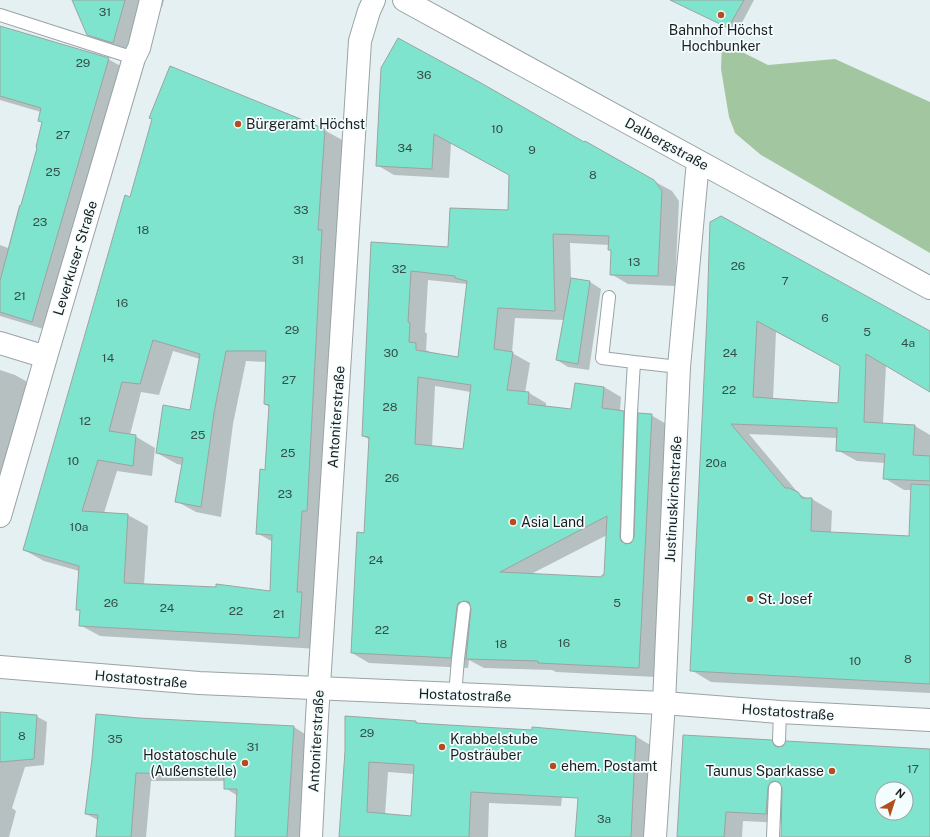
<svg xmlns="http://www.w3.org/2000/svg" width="930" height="837" viewBox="0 0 930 837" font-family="'Public Sans',sans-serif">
<rect width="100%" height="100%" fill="#e5f0f2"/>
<path fill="#a2c6a0" d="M722,42l46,23 67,-6 95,43v151l-169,-98 -26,-22 -6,-16 -8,-48z"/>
<path fill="#0003" fill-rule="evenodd" d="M73,0h91l-2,7 -5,-1 -15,53 -25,-8 -29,-17z
M684,0h70l-17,32 -22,-11z
M0,27l108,32 18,10 -76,262 -50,-15v-71l8,3 11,-42 3,1 16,-60 5,-24 -2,-11 -41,-12z
M382,68l202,75 88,48 7,10 -4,85 -47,-2 -17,-10 1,-23 -3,-2v-4l-39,-2 1,36 19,3 11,7 -12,81 -21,-3 -11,-7 7,-40 -49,-2 -3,35 18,10 -5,30h4l17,10v4l26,4 4,-27 28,3 17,10 -1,15h3l16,9 12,-6 17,10 -12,252 -100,-5 -4,-2 -68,-2 -15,-8 -1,8 -99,-5 -17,-10 13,-119 5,-94 -7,-4 9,-193 77,5 59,-37 2,-36 -59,-32 -2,35 -55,-3 -17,-10zM428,280l39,4 -8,74 -25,-4 -8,-4 1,-16 -2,-2zM435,386l36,6 -7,58 -32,-3zM607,535l-2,41 -2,2 -72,-4z
M324,130l20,11 -25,508 -219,-13 -20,-11v-14l-3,-2 2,-38 -35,-10 -20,-11 107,-352zM173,351l27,8 -9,52 -34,42 20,11 6,1 -7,36 20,11 25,5 12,-93 13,-63 21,1 -2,42 4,3 -3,65 -9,61 16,9 -2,51 -127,-8 4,-59 -20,-11 -24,-2 13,-42 35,5 3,-28 -20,-12 -5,-1 11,-43 18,3z
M708,316l222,16v60l-44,-27 -3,59 32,2 15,9v258l-219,-11 -20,-12zM776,332l65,34 -2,38 -66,-4zM749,434l88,4v12l20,11 28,2 -1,15 20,12h8l-2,47 -79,-4 1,-22 -20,-12h-4l-9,-5z
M0,370l15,5 16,9 -31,111z
M0,713l36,3 11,6 -3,43 -19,2 -13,41 4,3 -7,26h-9z
M416,722l5,3 214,11 19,11 -4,90h-74l4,-54 -16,-2 -3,25 -72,-3 -1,34h-147l5,-86zM388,772l26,2 -2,44 -27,-3z
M294,727l14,9 -6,101h-66l2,-41 -13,-8v-7h-74l-5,56h-49l1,-17 -12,-6 7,-55z
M771,741l11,7 148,2v87h-148v-14l-39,-2 -1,16h-64zM882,789h24v24h-24z"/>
<path fill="#7fe4cd" stroke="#9ba4a1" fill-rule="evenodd" d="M72,0h53l-12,43 -26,-8z
M670,0h74l-16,28z
M0,26l109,32 -77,264 -32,-10v-31l20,-76h1l16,-57 -1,-1 6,-25 -4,-1 3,-13 -41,-12z
M398,38l83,45 103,59 1,-1 69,39 8,11 -4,85 -48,-1 1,-25h-3l1,-14 -56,-2 2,77 -57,-3 -4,41 19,3 -6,38 22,2 -1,12 43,5 4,-26 29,4 -2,21 22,3 -4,126 1,4 5,3 5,-1 3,-6 4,-124 14,1 -13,254 -101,-5v-2l-72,-2 5,-50 -2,-7 -5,-1 -6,2 -1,4 -6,51 -100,-5 6,-121 7,1 5,-96 -7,-1 9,-194 77,5 2,-39 58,2 1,-35 -75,-41 -2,35 -56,-3 5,-98zM411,271l44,5v2l12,3 -9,76 -42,-7v-7l-7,-1 1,-19 -2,-1zM418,377l53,8 -8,64 -48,-5zM607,516l-3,59h-2v2l-102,-5z
M170,66l155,63 -7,101h4l-15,281h-5l-5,81h5l-3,46 -220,-12 1,-16h-4l3,-44 -56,-16 102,-355 5,2 22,-78 -3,-1zM153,340l47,14 -10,56 -27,-5 -7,48 27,5 -8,44 26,5 13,-94 12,-62h40l-2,53 5,1 -4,65 -5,-1 -4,65 16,1 -2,56 -54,-7v3l-92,-4 4,-69 -46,-3 16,-51 35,6 3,-31 -27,-4 13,-49 18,2z
M721,216l209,115v61l-64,-38 -2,68 51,3 -2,30 17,1v25l-47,-2 2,-25 -49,-3 1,-23 -106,-4 54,64h4l9,4 4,6h10l-1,33 98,5 2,-52 19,1v199l-240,-13 17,-355 3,-94zM757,321l83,45 -2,37 -85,-6z
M571,278l19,3 -12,83 -22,-4z
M0,712l37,3 -3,44 -34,3z
M96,714l43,4 155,8 -7,111h-52l2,-48h-13v-15l-88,-1 -5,64h-35l2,-22 -13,-1 7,-55z
M345,716l71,5v2l116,7v-3l104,9 -5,101h-56l3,-39 -107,-6 -2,45h-130l6,-86zM369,762l45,3 -3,51 -44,-4z
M683,735l89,5 3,6 3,1 5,-1 3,-5 144,8v88h-149l1,-49 -3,-6 -4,-1 -4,1 -3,5 -2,27 -40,-2 -2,25h-47zM882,789h24v24h-24z"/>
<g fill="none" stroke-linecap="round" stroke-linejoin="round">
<g stroke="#9aa3a5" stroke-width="14">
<path id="service" d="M0,15l134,43
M609,297l-7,61 32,4
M627,537l4,-125 3,-50 45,5
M455,695l3,-36 6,-51
M779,740l1,-28
M773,837l2,-49"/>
</g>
<g stroke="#9aa3a5" stroke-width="24">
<path id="minor" d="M404,0l526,288
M0,343l46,14
M0,516l46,-159 88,-299 5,-10 12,-48
M311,837l6,-120 43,-676 9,-30 5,-11
M655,837l9,-134 15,-336 19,-206"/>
</g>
<g stroke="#9aa3a5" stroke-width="24">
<path id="tertiary" d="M0,667l199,16 465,20 116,9 150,8"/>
</g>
<use href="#service" stroke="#fff" stroke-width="12"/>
<use href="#minor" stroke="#fff" stroke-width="22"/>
<use href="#tertiary" stroke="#fff" stroke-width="22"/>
</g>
<g fill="#b34d1f" stroke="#f4fdfe" stroke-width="1.5">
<circle cx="721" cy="15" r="4"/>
<circle cx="238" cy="124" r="4"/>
<circle cx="513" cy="522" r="4"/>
<circle cx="750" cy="599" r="4"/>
<circle cx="442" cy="747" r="4"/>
<circle cx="245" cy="763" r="4"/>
<circle cx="553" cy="766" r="4"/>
<circle cx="832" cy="771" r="4"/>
</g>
<g text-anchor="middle" stroke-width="3.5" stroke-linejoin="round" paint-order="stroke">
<g font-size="12" fill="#34504a">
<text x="105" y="16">31</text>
<text x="83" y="67">29</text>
<text x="424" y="79">36</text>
<text x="497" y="133">10</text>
<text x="63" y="139">27</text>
<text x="405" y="152">34</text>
<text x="532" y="154">9</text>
<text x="53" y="176">25</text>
<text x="593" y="179">8</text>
<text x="301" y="214">33</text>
<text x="40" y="226">23</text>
<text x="143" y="234">18</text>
<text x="298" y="264">31</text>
<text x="634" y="266">13</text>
<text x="738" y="270">26</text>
<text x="399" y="273">32</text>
<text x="785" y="285">7</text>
<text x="20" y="300">21</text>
<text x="122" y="307">16</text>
<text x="825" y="322">6</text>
<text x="292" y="334">29</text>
<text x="867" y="336">5</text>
<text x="908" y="347">4a</text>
<text x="391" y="357">30</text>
<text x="730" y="357">24</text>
<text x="108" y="362">14</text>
<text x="289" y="384">27</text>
<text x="729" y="394">22</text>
<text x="390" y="411">28</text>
<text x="85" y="425">12</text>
<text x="198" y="439">25</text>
<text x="288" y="457">25</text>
<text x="73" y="465">10</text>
<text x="716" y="467">20a</text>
<text x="392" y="482">26</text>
<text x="285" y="498">23</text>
<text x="79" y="531">10a</text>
<text x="376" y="564">24</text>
<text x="111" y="607">26</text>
<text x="617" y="607">5</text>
<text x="167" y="612">24</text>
<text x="236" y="615">22</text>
<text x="279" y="618">21</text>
<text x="382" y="634">22</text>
<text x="564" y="647">16</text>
<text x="501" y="648">18</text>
<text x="908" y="663">8</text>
<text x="855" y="665">10</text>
<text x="367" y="737">29</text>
<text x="22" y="740">8</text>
<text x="115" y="743">35</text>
<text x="253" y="751">31</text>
<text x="913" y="773">17</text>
<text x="604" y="823">3a</text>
</g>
<g font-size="14" fill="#1b1e1f" stroke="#f4fdfe" text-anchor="start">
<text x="721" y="35" text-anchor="middle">Bahnhof Höchst<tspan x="721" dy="16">Hochbunker</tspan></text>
<text x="246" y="129">Bürgeramt Höchst</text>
<text x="521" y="527">Asia Land</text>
<text x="758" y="604">St. Josef</text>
<text x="450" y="744">Krabbelstube<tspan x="450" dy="16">Posträuber</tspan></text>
<text x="237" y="760" text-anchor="end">Hostatoschule<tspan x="237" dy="16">(Außenstelle)</tspan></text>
<text x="561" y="771">ehem. Postamt</text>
<text x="824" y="776" text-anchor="end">Taunus Sparkasse</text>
</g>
<g font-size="14" fill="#1b1e1f" stroke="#f4fdfe">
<text transform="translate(667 144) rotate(29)" y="5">Dalbergstraße</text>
<text transform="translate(75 258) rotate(-73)" y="5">Leverkuser Straße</text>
<text transform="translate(336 417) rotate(-86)" y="5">Antoniterstraße</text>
<text transform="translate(673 499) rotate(-87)" y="5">Justinuskirchstraße</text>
<text transform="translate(141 679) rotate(5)" y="5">Hostatostraße</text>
<text transform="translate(465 695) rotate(2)" y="5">Hostatostraße</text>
<text transform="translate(788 712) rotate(4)" y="5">Hostatostraße</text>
<text transform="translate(316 741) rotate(-87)" y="5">Antoniterstraße</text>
</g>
</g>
<g transform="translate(894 801) rotate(39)"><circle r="19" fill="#f4fdfe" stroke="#9da4a5"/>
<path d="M0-3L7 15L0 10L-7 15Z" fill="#b34d1f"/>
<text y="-6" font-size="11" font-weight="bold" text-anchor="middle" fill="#1b1e1f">N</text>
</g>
</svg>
